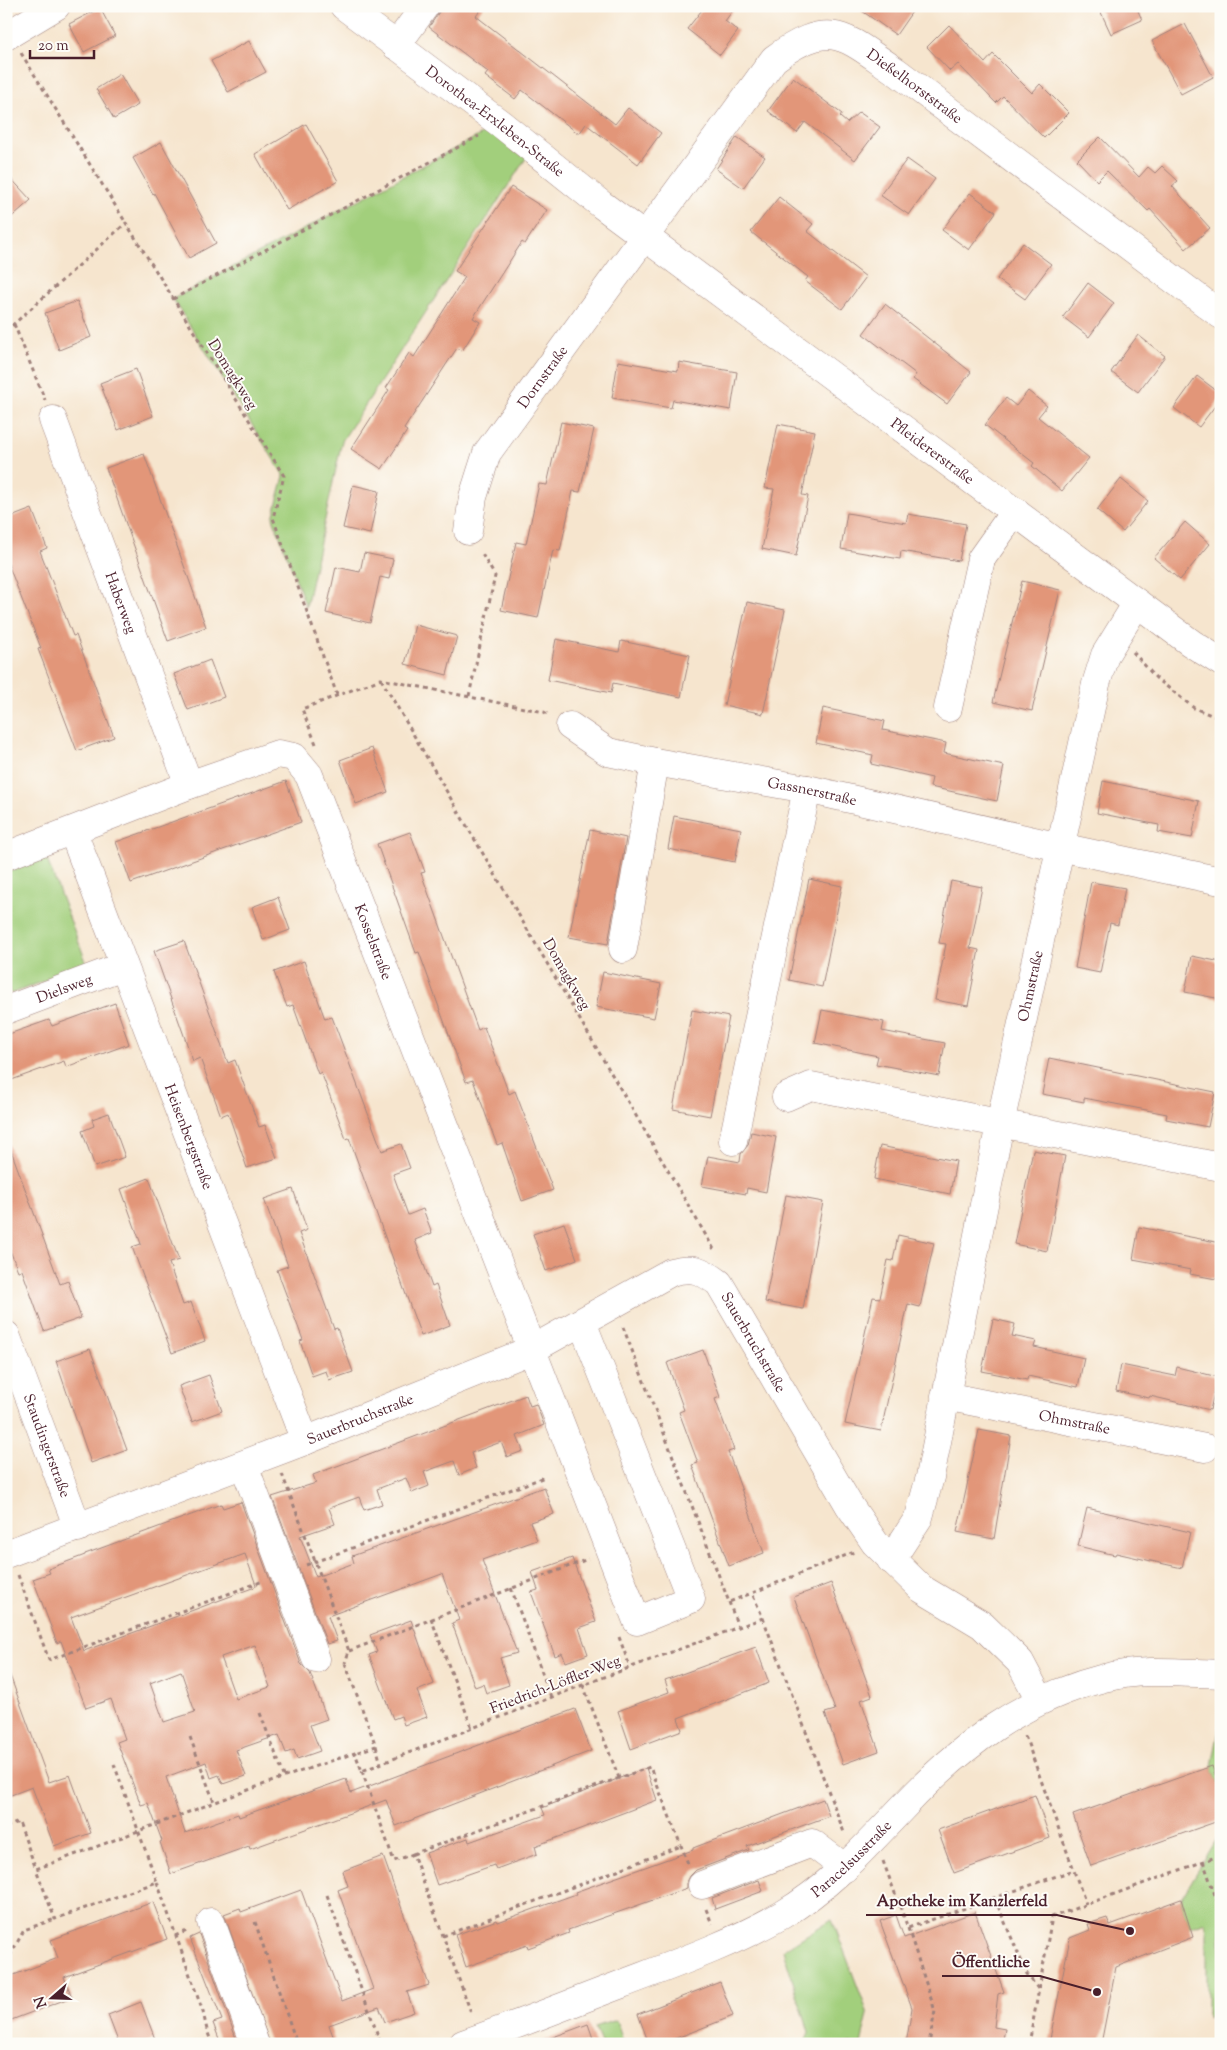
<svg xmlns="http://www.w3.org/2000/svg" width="1227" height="2050" viewBox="0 0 1227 2050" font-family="'Sorts Mill Goudy',serif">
<rect width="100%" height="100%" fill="#fdfcf7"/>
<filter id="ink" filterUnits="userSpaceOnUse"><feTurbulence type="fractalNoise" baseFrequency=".02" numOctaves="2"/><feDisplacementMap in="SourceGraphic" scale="10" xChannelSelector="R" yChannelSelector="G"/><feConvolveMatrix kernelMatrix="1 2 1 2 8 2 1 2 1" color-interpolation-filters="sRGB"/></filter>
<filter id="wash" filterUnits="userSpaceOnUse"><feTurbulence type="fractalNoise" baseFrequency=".0096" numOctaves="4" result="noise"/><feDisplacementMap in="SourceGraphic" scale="20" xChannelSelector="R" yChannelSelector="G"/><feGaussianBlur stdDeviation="1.12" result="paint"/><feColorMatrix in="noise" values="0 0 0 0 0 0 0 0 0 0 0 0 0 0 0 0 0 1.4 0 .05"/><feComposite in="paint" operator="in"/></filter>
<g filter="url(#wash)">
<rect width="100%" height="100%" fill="#f6e5ce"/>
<path fill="#a2cf7c" stroke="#767754" d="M501,124l31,25 -190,292 -36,166 -33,-89 11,-42 -111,-177z
M46,857l41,107 -76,30 -5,-11v-110z
M1221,1720v71l-9,-25z
M1221,1832v176l-14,10v-87l-2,-9 -15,6 -9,-29z
M832,1919l36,95 -7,30h-57l5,-12 -26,-82z
M616,2020l8,24h-23l-6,-17z"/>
<g id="blocks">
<path fill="#e29679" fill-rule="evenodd" d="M443,6h41l-8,10 139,108 13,-16 33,25 -23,31 -52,-40 -7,10 -57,-44 -7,9 -30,-23 3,-4 -59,-45z
M705,6h31l-11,15 13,10 -18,24 -33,-26z
M855,6h61l-20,29z
M1098,6h38l6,14 -31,14z
M100,8l15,28 -31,16 -15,-28z
M1185,24l28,53 -32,17 -29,-53z
M949,25l36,38 8,-9 39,39 8,-9 29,29 -25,25 -41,-42 -7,7 -38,-39 -8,7 -23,-24z
M249,41l17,31 -38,20 -17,-31z
M120,74l18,31 -24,14 -18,-30z
M793,77l49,37 -2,3 7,6 12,-11 21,15 -25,33 -50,-38 -8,11 -29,-22z
M306,124l32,57 -51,29 -32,-56z
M737,137l28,20 -22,31 -27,-19z
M1100,137l39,40 9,-10 7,6 7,-7 16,15 -6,5 38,42 -24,21 -36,-40 -2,2 -41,-40 -10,10 -20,-21z
M161,142l55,101 -27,15 -35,-65 -1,1 -20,-36z
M907,159l28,20 -26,36 -29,-20z
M6,173l25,27 -25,22z
M511,187l36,23 -22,34 -3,-2 -49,76 7,4 -18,29 -5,-3 -53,81 3,2 -25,38 -31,-20 38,-59 -3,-2 23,-35 5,4 51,-80 -10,-6z
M970,193l26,19 -27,38 -27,-20z
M779,197l34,27 -6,7 59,46 -24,32 -37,-28 3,-4 -57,-45z
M1023,243l28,21 -26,35 -28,-20z
M1088,283l26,20 -25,34 -26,-20z
M77,301l14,36 -32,13 -14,-37z
M885,304l86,68 -24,32 -34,-25 3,-5 -53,-40z
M1138,335l27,21 -27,36 -27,-20z
M618,361l60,10 1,-9 58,10 -6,38 -58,-10 -2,8 -59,-10z
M136,369l17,47 -35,14 -18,-47z
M1197,376l24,18v4l-22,29 -25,-19z
M1028,391l19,15 -9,11 51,41 -27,33 -30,-25 2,-3 -49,-38 21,-27 10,8z
M561,422l33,7 -14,63 -7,-1 -13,60 -7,-1 -15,68 -37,-8 15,-68 10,2 13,-60 8,1z
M778,424l37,7 -13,64 6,1 -12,60 -34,-7 12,-60 -9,-1z
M144,454l62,173 -38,14 -62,-173z
M1121,479l27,22 -25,31 -26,-22z
M353,485l26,6 -9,43 -27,-6z
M32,509l15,39 -7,3 33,85 3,-1 38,102 -37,14 -39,-102 3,-1 -35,-89v-40z
M847,513l59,10 2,-9 58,10 -7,37 -58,-10 -1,8 -59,-10z
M1185,522l25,22 -30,36 -26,-22z
M364,553l29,6 -4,20 -9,-2 -10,46 -44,-10 10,-46 24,5z
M1022,581l38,9 -28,121 -39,-9z
M747,602l38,8 -22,104 -39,-9z
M415,625l42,11 -10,39 -42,-11z
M556,639l63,13 2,-11 69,14 -9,42 -68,-14 -2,10 -63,-13z
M210,660l14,37 -36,13 -14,-36z
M823,708l62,13 -2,9 63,13 -2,10 60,13 -7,35 -67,-14 2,-9 -61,-14 2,-9 -57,-12z
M372,748l16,44 -32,12 -16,-44z
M286,781l15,41 -170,61 -15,-41z
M1103,781l96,20 -7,37 -34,-6 1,-7 -62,-12z
M674,816l67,13 -6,33 -67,-13z
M590,830l36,8 -18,106 -39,-7z
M410,832l15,40 -4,1 57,157 6,-3 25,67 6,-3 38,99 -31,11 -20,-58 -5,2 -24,-65 -7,2 -47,-130 -3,1 -39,-109z
M809,879l33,7 -20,101 -33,-7z
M951,881l31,6 -12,61 9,2 -11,56 -33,-6 11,-56 -7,-1z
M1091,882l34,6 -7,37 -8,-2 -10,50 -25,-5z
M278,897l12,33 -27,10 -11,-33z
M184,941l44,122 7,-3 24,67 6,-2 12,33 -30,10 -19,-55 -7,3 -21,-58 -7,3 -39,-110z
M1192,956l29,6v37l-36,-7z
M304,961l21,58 7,-2 50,134 19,-7 9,24 -17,6 15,41 15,-6 9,24 -17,7 17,47 4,-2 14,40 -29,11 -72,-198 -3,1 -25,-67 -3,2 -25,-69 -6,2 -13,-35z
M603,972l58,12 -7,34 -58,-11z
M115,1003l14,41 -63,23 -2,-6 -58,21v-47l43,-15 3,6z
M692,1010l37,7 -19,99 -37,-7z
M822,1010l62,12 -2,9 63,12 -6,33 -63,-12 2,-8 -63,-13z
M1049,1058l166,34 -7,35 -42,-8 1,-5 -83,-16v4l-42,-8z
M109,1113l16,44 -30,10 -13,-36 12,-5 -2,-7z
M751,1132l25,5 -10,55 -19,-4 -1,6 -44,-8 6,-30 32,6 1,-8 7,-9z
M6,1145h3l51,139 8,-3 13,37 -37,13 -22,-61 -4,1 -12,-31z
M880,1146l76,15 -6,33 -76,-15z
M1033,1150l32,6 -18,95 -33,-7z
M149,1178l30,82 -10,3 14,42 8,-3 14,39 -33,12 -40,-106 9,-3 -20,-55z
M293,1189l14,41 -8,3 35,96 3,-1 16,44 -24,8 -3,-9 -14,5 -12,-35 3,-1 -26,-70 11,-4 -24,-67z
M786,1195l37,7 -20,107 -38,-7z
M564,1223l13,36 -31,12 -13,-37z
M1139,1227l82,16v37l-31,-6 1,-4 -58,-11z
M898,1235l36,8 -14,64 -12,-3 -27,127 -36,-7 28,-127 7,1 8,-38 5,1z
M993,1319l22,5 -3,12 24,5 -2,6 50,11 -6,29 -50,-11 -1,4 -45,-9z
M90,1349l37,101 -36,13 -35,-102z
M703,1350l17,47 -5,2 19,51 -6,2 36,101 -35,13 -37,-101 6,-2 -19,-51 5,-2 -17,-47z
M1121,1365l54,11 2,-9 41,10 -8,33 -60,-14 -1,2 -33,-7z
M209,1375l13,36 -30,11 -13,-36z
M526,1395l4,11 6,-2 8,21 -27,11 6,15 -16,6 -6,-15 -30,11 5,15 -17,7 -5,-14 -30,11 5,14 -17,7 -6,-15 -29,11 5,15 -18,6 -5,-13 -30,11 6,16 -35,12 16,41 38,-14 -2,-7 192,-69 10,27 -24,8 7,18 -55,20 35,93 -17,5 9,27 -23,8 -3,-9 -8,3 -23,-64 7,-3 -17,-46 -114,42 9,25 -10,3 -55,-147 44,-14 -3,-8z
M979,1430l32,6 -17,103 -37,-7z
M241,1502l60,162 9,9 17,46 -17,6 10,26 -23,8 -3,-9 -8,3 -7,-18 -43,15 10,26 -23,8 -4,-9 -8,3 -5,-16 -40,15 19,56 53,-19 1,3 107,-38 5,14 224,-84 16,42 -195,75 -10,-26 -136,49 -1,-3 -78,28 -11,-32 2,-1 -14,-38 -7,2 -24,-63 8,-3 -14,-40 -25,9 -25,-67 -4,2 -24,-64 17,-6 -2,-4 37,-14v-1l136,-50 2,4zM245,1554l11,31 -1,2 -171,64 -13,-34zM255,1645l15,42 -34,12 -15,-42zM181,1671l14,41 -31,10 -14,-39z
M1087,1508l103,24 -8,36 -66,-15 -1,2 -37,-9z
M572,1558l24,64 -17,6 9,26 -22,8 -4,-9 -7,3 -17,-45 -7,-19 7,-2 -6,-18z
M831,1583l41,113 -11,4 18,51 -36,13 -18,-51 10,-3 -41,-113z
M411,1620l23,64 -17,7 10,26 -23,8 -3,-9 -8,3 -24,-64 8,-3 -7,-17z
M756,1647l13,36 -91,35 4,12 -51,19 -13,-38 51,-19 -4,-12z
M6,1670h2l41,112 21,-7 21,58 -37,13 -22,-59 -21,8 -5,-15z
M1212,1766l9,25v29l-130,46 -18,-51z
M646,1768l11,32 -122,46 2,8 -41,15 -2,-4 -57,20 -11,-32 42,-15 1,4 76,-27 -3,-7z
M1035,1795l15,43 -96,35 -16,-43z
M823,1799l6,17 -82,30 2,4 -53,20 -6,6 -3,6v6l-119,42 1,3 -41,15 -1,-3 -61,22 -11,-32 42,-15 1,2 78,-28 -1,-2 118,-42v-2z
M383,1856l46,129 -22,7 7,20 -29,10 -6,-15 -50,18 7,19h-66l-46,-130 16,-6 1,4 60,-22 41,111 31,-12 -35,-99 10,-4 -5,-15z
M759,1880l4,11 -48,18 -3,-11z
M1181,1899l12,38 -77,30 -15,77h-52l21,-106 20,-8 -2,-6 19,-6 3,7z
M153,1902l14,37 -103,38 8,20 -66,25v-44l52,-20 -7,-18z
M975,1912l29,80 -6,2 -4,33 11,2 -3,15h-96l6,-36 -32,-87 16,-6 8,23z
M199,1934l39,110h-17l-8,-21 9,-3 -32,-82z
M720,1982l13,34 -72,28h-12l-11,-30z
M141,2002l14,37 -13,5h-23l-11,-29z
M588,2024l7,20h-55v-2z"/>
</g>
</g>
<g filter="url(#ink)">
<use href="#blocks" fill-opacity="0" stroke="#a0827c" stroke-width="1"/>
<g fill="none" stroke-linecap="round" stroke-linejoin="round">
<g stroke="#a0827c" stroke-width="29">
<g id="minor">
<path id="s1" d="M344,6l157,118 101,81 589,438 30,19"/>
<path d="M6,36l50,-30"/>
<path d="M396,46l29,-40"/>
<path id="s2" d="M53,420l136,365"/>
<path id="s3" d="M468,531l5,-34 14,-44 287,-394c58,-43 72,-21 123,13l324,243"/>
<path d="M948,708l33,-149 34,-48"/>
<path id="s4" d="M570,726l38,26 47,10 152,27 253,58 161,34"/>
<path id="s5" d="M73,832l232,609"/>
<path id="s6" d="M6,856l183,-71 89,-31 16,3 15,18 328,846 54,-22 -109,-277"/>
<path d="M623,949l32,-187"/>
<path id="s7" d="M6,1010l117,-44"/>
<path d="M786,1097l25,-11 410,81"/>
<path d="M733,1141l74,-352"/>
<path id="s8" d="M6,1335l72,193"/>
<path id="s9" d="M945,1396l260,52"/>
<path d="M244,1465l72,194"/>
<path id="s10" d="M6,1554l299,-113 226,-91 140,-78c23,-6 30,-2 48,11l130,222 26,38 47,46 60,36 38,37 20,38"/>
<path id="s11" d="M891,1560l28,-43 11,-40 70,-353 96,-440 9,-29 32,-52"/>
<path d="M702,1885l110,-42 33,25"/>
<path d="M211,1922l44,122"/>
<path id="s12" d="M463,2044c54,-19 106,-40 159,-60 55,-21 109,-40 160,-69 48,-28 85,-70 123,-110 57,-60 117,-106 199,-127 37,-10 79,-5 117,-4"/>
</g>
</g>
<path stroke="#a0827c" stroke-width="3" stroke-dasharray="4 4" stroke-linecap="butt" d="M821,6l6,4
M21,53l105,170
M173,299l306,-163
M14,324l31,76
M6,331l120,-108 158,253 -11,42 64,177
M1133,652l23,26 38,30 27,11
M381,679l334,572
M469,696l26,-120 -15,-25
M316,744l-14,-35 79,-30 163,33 5,3
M623,1327l106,275 23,-9
M282,1474l67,177 -4,12
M306,1565l239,-88
M18,1575l31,85 214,-79
M511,1588l40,109
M729,1602l9,25
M431,1618l41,110
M763,1618l82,217
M619,1637l11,30
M349,1651l239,-92
M345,1663l31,83 -21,7
M583,1685l36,93 31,-11 39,99
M260,1713l24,63
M1025,1736l61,168
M190,1737l24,65
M376,1746l5,18
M114,1764l43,118 -102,37 -19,-50c107,-39 212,-81 319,-116l7,18 221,-86 180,-67 -11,-25 102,-41
M362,1771l32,90 19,-7 59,161
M6,1827l13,-5 17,47
M413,1854l206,-76
M883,1861l25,67 166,-58
M1203,1861l18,51
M157,1882l46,130 4,18 5,14
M327,1895l54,149
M995,1899l32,75 12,16
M706,1909l6,15
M255,1922l42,122
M908,1928l27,83 -6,33
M175,1936l14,-6
M443,1936l238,-90
M6,1963l18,-33 31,-11
M1029,2044l23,-127 169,-62"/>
<use href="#minor" stroke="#fff" stroke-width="28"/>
</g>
</g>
<g text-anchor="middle" stroke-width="4" stroke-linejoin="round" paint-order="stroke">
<g font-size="15" fill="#4a1f2b" stroke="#fdfcf7">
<text dy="5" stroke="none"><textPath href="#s3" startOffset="730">Dießelhorststraße</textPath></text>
<text dy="5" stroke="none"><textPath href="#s1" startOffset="190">Dorothea-Erxleben-Straße</textPath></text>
<text transform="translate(233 374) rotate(58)" y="5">Domagkweg</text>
<text dy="5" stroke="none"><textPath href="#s3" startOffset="175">Dornstraße</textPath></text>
<text dy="5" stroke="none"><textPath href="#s1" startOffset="738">Pfleidererstraße</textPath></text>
<text dy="5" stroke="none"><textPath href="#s2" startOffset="195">Haberweg</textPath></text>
<text dy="5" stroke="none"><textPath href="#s4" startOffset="254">Gassnerstraße</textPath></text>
<text dy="5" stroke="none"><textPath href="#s6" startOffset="509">Kosselstraße</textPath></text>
<text transform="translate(567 974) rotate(60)" y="5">Domagkweg</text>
<text dy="5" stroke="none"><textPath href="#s11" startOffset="594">Ohmstraße</textPath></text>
<text dy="5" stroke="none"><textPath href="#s7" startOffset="62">Dielsweg</textPath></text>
<text dy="5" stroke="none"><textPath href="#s5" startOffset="326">Heisenbergstraße</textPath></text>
<text dy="5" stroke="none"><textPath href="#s10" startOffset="844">Sauerbruchstraße</textPath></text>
<text dy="5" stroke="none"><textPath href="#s10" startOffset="379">Sauerbruchstraße</textPath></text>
<text dy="5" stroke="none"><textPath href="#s9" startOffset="132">Ohmstraße</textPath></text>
<text dy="5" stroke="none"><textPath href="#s8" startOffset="118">Staudingerstraße</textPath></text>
<text transform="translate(555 1684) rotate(-21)" y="5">Friedrich-Löffler-Weg</text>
<text dy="5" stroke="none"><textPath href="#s12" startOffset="434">Paracelsusstraße</textPath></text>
</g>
</g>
<path fill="none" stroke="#4a1f2b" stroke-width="2" d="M1130 1931L1057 1915H866M1097 1992L1040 1976H942"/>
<g fill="#4a1f2b" stroke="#fdfcf7" stroke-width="2">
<circle cx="1130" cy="1931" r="5"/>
<circle cx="1097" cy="1992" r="5"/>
</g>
<g font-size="16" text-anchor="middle" font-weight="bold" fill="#4a1f2b" stroke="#fdfcf7" stroke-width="4" stroke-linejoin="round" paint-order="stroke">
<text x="962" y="1906">Apotheke im Kanzlerfeld</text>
<text x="991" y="1967">Öffentliche</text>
</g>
<rect width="1227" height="2050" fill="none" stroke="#fdfcf7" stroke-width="25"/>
<g transform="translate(52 1998) rotate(250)" stroke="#fdfcf7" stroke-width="4" paint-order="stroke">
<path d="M0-4L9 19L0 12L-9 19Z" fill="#4a1f2b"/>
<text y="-8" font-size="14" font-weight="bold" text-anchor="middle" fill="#4a1f2b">N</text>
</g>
<path d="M30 50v8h64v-8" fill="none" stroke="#4a1f2b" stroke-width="2.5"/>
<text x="38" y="50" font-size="15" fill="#4a1f2b" stroke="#fdfcf7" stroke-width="4" paint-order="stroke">20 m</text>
</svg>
